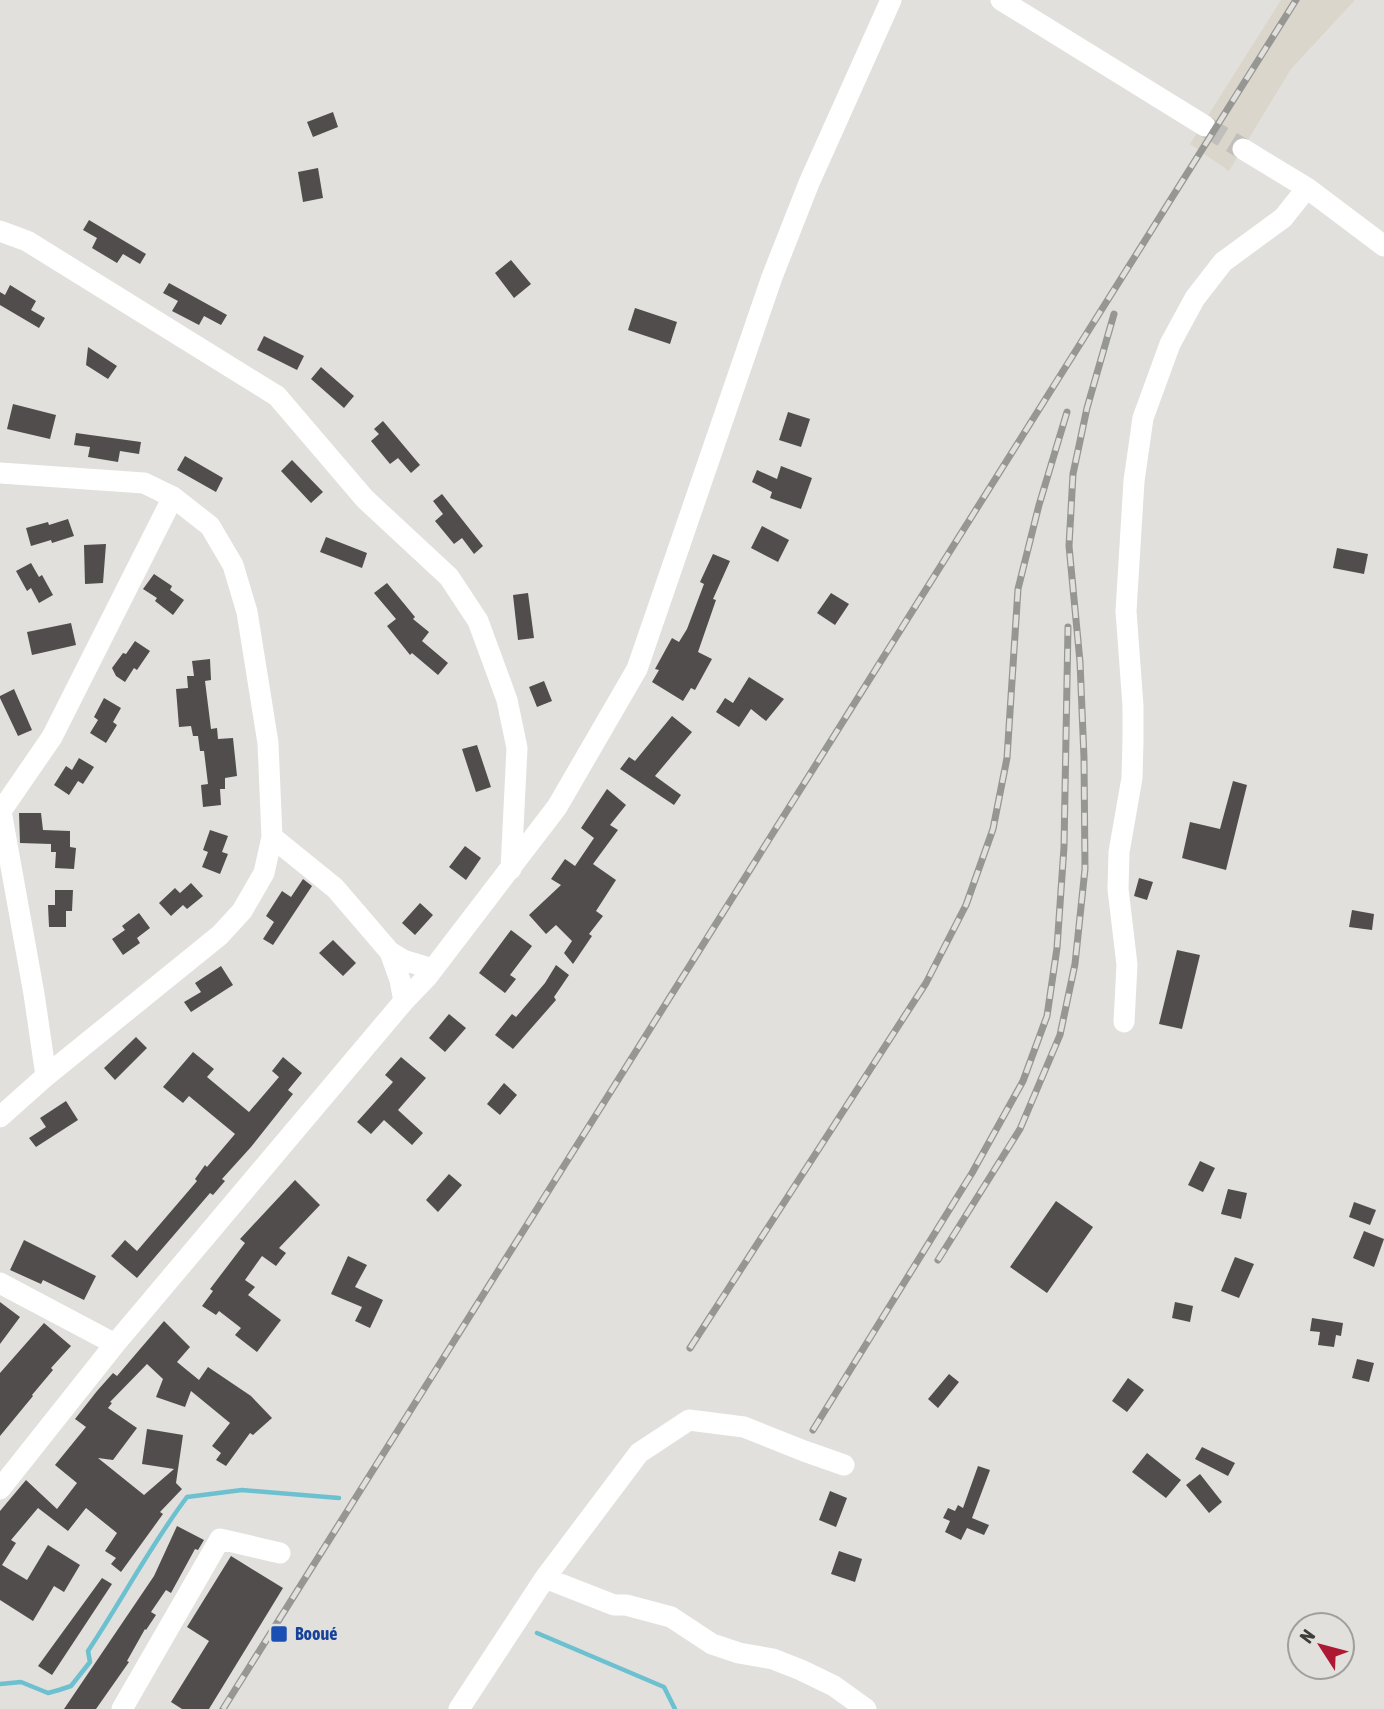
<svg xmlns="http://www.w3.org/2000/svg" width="1384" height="1709" viewBox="0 0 1384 1709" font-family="'Asap Condensed',sans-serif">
<rect width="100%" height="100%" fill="#e1e0dc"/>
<path fill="#dad6cb" d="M1281,0h74l-64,69 -62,102 -39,-27z"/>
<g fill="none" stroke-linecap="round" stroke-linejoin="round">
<path stroke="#6dc0cf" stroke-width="4.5" d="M537,1633l127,54 11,22
M0,1684l21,-2 27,11 11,-3 12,-4 19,-24 -2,-11c34,-51 62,-105 99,-154l55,-7 97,8"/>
</g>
<path fill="#504d4c" d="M333,112l5,15 -25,10 -6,-15z
M318,168l5,30 -20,4 -5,-30z
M89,220l57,34 -6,10 -17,-10 -6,9 -25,-15 5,-10 -14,-8z
M511,260l20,24 -17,14 -19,-25z
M169,283l58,32 -6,10 -17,-9 -5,9 -27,-14 6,-10 -15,-8z
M10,285l26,16 -5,9 14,8 -6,10 -39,-23v-13l5,3z
M635,308l42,14 -7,22 -42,-14z
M264,336l40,20 -7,14 -40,-20z
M88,347l29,19 -9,13 -22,-14z
M321,367l33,29 -10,12 -33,-29z
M13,404l43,11 -6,24 -43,-10z
M788,412l22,7 -9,28 -22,-7z
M383,421l37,44 -9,8 -13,-15 -8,6 -19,-23 8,-7 -5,-5z
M76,433l65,9 -2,12 -19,-3 -2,11 -30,-5 2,-10 -16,-2z
M185,456l38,22 -7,14 -39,-22z
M292,460l31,32 -12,11 -30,-32z
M781,466l31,12 -11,31 -31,-11 2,-6 -20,-10 5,-12 20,9z
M442,494l41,52 -9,8 -12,-16 -8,6 -19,-23 8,-7 -10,-13z
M68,519l6,17 -22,7 -1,-3 -20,6 -5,-18 22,-6 1,3z
M762,526l27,14 -11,22 -27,-14z
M326,537l41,16 -5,15 -42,-16z
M106,544l-3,39 -18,1 -1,-39z
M1337,548l31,6 -4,20 -31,-6z
M713,554l17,7 -17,38 3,1 -18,52 14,7 -17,31 -4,-2 -8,13 -31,-19 7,-12 -4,-1 17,-31 7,4 8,-13 17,-45 -4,-2z
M31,563l8,14 3,-2 11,20 -14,8 -8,-15 -4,3 -11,-20z
M154,574l18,12 -2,4 14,10 -11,15 -18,-14 2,-3 -14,-9z
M387,583l28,34 -2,2 16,13 -7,9 26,22 -10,12 -26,-22 -2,2 -23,-29 9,-7 -22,-26z
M528,593l6,45 -16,2 -5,-45z
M831,593l18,11 -14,21 -18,-12z
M71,623l5,22 -44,10 -5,-23z
M135,641l15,10 -13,19 -3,-2 -9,14 -9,-6 -4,-8 11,-15 3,1z
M210,659l1,21 -6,1 6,48 6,-1 1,11 15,-1 4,38 -12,2v11h-5l1,16 -18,2 -2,-22 7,-1 -4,-33h-4l-2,-15h-5l-2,-10 -12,1 -3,-38 12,-1 -1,-12h7l-2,-15z
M749,677l35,22 -18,22 -15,-12 -12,18 -23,-15 9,-14 8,5z
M544,681l8,20 -15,6 -8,-20z
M14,689l18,41 -14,6 -18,-38v-2z
M104,698l17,10 -8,14 4,3 -11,18 -16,-10 8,-13 -4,-3z
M672,716l20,16 -37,44 26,19 -7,10 -54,-36 9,-12 6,4z
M477,745l14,42 -15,5 -14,-43z
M79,758l15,9 -11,17 -5,-3 -9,14 -15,-10 12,-19 6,4z
M1233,781l14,4 -21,85 -44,-12 8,-36 30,7z
M607,789l19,16 -16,20 8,5 -25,34 23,16 -20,31 7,5 -14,18 3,2 -19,28 -9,-11 8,-12 -16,-16 -10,9 -17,-19 32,-30 -10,-6 14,-20 10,7 19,-28 -13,-10z
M19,813h22l2,17 27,1v16l6,1 -2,21 -19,-1 1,-16h-5v-8l-31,-1z
M210,830l18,6 -6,16 6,2 -8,20 -18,-7 6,-15 -5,-2z
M465,846l16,12 -15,22 -17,-13z
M1139,878l14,4 -6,18 -13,-4z
M303,879l9,7 -39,59 -10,-6 11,-17 -8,-6 16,-25 9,6z
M191,883l12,13 -16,13 -4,-4 -12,11 -12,-13 16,-15 5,5z
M55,890h18l-1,21h-6v16h-17l-1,-22h7z
M420,903l13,12 -18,20 -13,-12z
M1352,910l22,4 -2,16 -23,-3z
M139,913l11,15 -13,10 3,5 -17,12 -11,-16 13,-9 -3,-4z
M511,930l21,16 -22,29 6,4 -11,14 -26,-20z
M333,940l23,23 -13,13 -24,-23z
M1177,950l23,5 -18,74 -23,-5z
M556,965l13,10 -15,22 2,3 -43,49 -18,-14 17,-21 4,3 29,-34z
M221,966l12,19 -42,27 -7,-10 17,-10 -6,-9z
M449,1014l17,14 -21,24 -16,-14z
M136,1037l11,11 -32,32 -11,-12z
M193,1052l21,17 -7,8 42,35 30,-35 -7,-6 11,-14 19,16 -14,17 5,4 -42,53 -29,32 3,2 -12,14 -3,-2 -73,85 -26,-22 14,-16 12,11 60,-70 -2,-2 10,-14 2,2 28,-33 -46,-38 -6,7 -20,-16z
M401,1057l25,21 -28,32 25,23 -11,12 -28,-25 -13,14 -14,-12 36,-40 -8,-7z
M504,1083l13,12 -17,20 -13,-11z
M66,1101l12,19 -42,27 -7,-9 17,-11 -6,-9z
M1200,1161l15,7 -12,24 -15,-7z
M449,1174l13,11 -24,27 -12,-12z
M295,1180l25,25 -41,43 7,5 -10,13 -14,-10 -17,24 10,7 -7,8 33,25 -24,32 -22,-17 6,-7 -22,-17 -3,4 -14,-9 11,-15 -3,-2 35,-46 -5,-4z
M1228,1189l19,4 -6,26 -20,-5z
M1056,1201l37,26 -46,66 -37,-26z
M1354,1202l22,8 -6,15 -21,-8z
M1364,1231l20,8 -10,28 -21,-9z
M24,1240l72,36 -12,24 -41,-20 -2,4 -31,-14z
M348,1256l19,9 -12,22 28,13 -13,28 -15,-7 7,-14 -31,-13z
M1235,1257l19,7 -15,34 -18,-7z
M0,1302l20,15 -20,27z
M1175,1302l18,4 -3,16 -18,-4z
M1312,1318l31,5 -2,13 -5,-1 -2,12 -16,-2 2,-13 -10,-1z
M164,1321l26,26 -13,15 22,18 9,-13 43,29 21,22 -19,17 -3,-2 -24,33 -10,-6 5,-7 -9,-7 18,-23 -39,-32 -6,16 -29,-10 7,-18 -16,-15 -37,38 2,1 -4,5 29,20 -24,32 -15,-2 46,37 30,-26 -32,-5 5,-35 36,6 -7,48 6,6 -22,23 3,2 -42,58 -10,-8 5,-6 -11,-7 12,-18 -31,-25 -18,23 -30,-23 -27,32 5,3 -14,22 25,15 21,-35 32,20 -16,27 -10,-6 -21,35 -33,-21v-89l26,-31 31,29 20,-26 -22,-18 31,-38 -11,-8 22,-28 16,-18 4,3z
M44,1323l27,23 -20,22 2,2 -21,25 1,1 -33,40v-63z
M1357,1359l17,4 -5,19 -17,-4z
M949,1374l10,8 -21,26 -10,-9z
M1128,1378l16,12 -17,22 -15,-11z
M1202,1447l33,16 -7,13 -33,-17z
M1147,1453l34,27 -15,18 -34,-26z
M978,1466l12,4 -18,48 17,7 -5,10 -17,-7 -6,12 -16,-8 5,-11 -7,-3 5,-10 7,3 3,-6 5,3z
M1200,1474l22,28 -13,11 -23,-28z
M830,1491l17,7 -11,29 -17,-7z
M177,1526l27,14 -6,10 -3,-1 -24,44 -5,-3 -15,22 5,3 -10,15 -1,-1 -18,32 2,1 -33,47h-32l90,-133z
M839,1551l23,8 -7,23 -24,-8z
M231,1556l52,32 -74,121h-27l-11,-7 38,-61 -22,-14z
M102,1578l10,6 -60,91 -14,-9z"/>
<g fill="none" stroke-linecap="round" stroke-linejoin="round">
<path stroke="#c0bfbc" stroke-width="21" stroke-dasharray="21 10" stroke-linecap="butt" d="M1205,126l38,23"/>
<path stroke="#fff" stroke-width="21" d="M1001,0l204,126
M1243,149l64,39 77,58
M0,231l27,10 250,155 88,103 84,78 29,44 29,79 10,48 -6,121
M0,473l144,10 29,14 37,29 23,39 14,47 21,131 4,94 -8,36 -22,38 -22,24 -174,141 -46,41
M272,837l63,51 55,64 10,28 4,21
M390,952l13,8 30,9
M1124,1022l3,-57 -9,-76 1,-37 13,-74 1,-37v-35l-7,-95 8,-130 9,-63 27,-74 25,-46 28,-36 60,-44 24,-30
M46,1076l-12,-82 -33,-183 51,-74 121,-240
M0,1283l115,61
M0,1489l115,-145 289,-343 23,-24 130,-170 80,-138 135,-392 37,-94 82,-183
M545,1578l69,27h12l45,12 41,27 27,9 34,6 28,11 33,16 32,23
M122,1709l98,-170 60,14
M459,1709l86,-131 94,-125 50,-33 55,7 60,24 40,14"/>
<g stroke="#969693" stroke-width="7">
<path id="rail" d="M938,1260l82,-131 40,-94 15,-71 10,-95 -1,-111 -4,-96 -11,-116 4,-72 14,-66 27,-94
M690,1348l236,-365 40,-78 27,-76 14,-71 11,-169 21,-84 28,-93
M813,1430l159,-257 51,-92 24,-65 10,-68 7,-101 4,-220
M223,1709l1073,-1709"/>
</g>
<use href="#rail" stroke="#e1e0dc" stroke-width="4.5" stroke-dasharray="13" stroke-linecap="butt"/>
</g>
<rect fill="#1a4fb4" stroke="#e1e0dc" stroke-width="2.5" x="270" y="1625" width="18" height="18" rx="3.5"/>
<g text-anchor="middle" stroke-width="7" stroke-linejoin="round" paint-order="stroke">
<g font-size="18" font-weight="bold" fill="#164399" stroke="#e1e0dc" text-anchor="start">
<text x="295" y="1640">Booué</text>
</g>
</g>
<g transform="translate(1321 1646) rotate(306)"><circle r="33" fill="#e1e0dc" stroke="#9f9f9c" stroke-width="2"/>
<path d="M0-5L12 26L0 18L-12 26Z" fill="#ad1933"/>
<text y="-10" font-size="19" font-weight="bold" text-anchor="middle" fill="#3d3d3b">N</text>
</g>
</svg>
